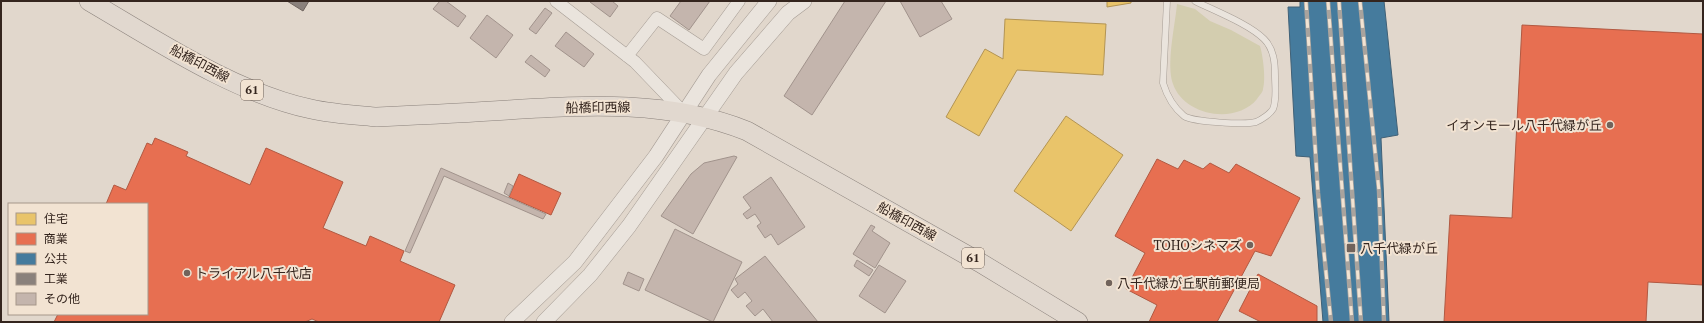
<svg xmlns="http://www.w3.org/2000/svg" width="1704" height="323" viewBox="0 0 1704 323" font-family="'PT Serif','Noto Sans JP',serif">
<rect width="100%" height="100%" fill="#e1d7cc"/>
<path fill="#d3cdaf" d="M1177,4l18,5 15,12 21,9 29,16c3,10 6,33 3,43 0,3 -4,7 -6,10 -21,26 -73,17 -84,-15 -7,-20 2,-58 4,-80z"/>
<path fill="#e9c46a" stroke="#b39453" d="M1107,1h24v2l-24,4z
M1005,19l101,5 -3,51 -86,-5 -38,66 -33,-19 39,-68 18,10z
M1066,116l57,39 -52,76 -57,-40z"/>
<path fill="#e76f51" stroke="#b15942" d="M1522,25l181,9v251l-55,-3 -2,40h-202l6,-107 62,3z
M155,138l33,14 -2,4 64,29 16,-37 77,34 -20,46 43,18 4,-10 34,15 -4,10 55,24 -16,37h-120l-7,-3 -7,3h-251l4,-8h89v-110h-41l8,-19 12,5 21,-47 5,2z
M1157,159l21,10 6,-9 19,9 7,-6 19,10 7,-9 64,34 -29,58 -16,-5 -38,71h-68l8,-17 -31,-16 19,-36 -30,-17z
M519,174l42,19 -10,22 -42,-18z
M1258,274l59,32v16h-56l-22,-11z"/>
<path fill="#457b9d" stroke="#406177" d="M1300,1h84l14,134 -17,3 8,184h-66l-13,-165 -14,-1 -8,-149h12z"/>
<path fill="#8a817c" stroke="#706560" d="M287,1h22l-6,10z"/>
<path fill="#c4b5ad" stroke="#a1938c" d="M440,1h6l20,15 -8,11 -25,-18z
M591,1h21l6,5 -8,11 -20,-15z
M681,1h29l-21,29 -19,-14z
M845,1h41l-74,114 -28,-19z
M900,1h41l11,18 -32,18z
M545,8l7,5 -16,21 -7,-5z
M487,15l26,20 -17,23 -26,-20z
M566,32l28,22 -10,13 -29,-21z
M531,55l19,15 -5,7 -20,-15z
M734,156l3,1 -44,77 -32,-18 30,-42 13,-11z
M441,168l105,46 -3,5 -99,-43 -34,77 -5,-2z
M771,177l34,50 -27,18 -7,-11 -6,4 -8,-12 4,-3 -6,-9 -8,5 -4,-5 8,-6 -8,-11z
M508,183l5,3 -4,10 -5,-3z
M871,225l4,2 -3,4 18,12 -15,25 -22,-14z
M675,229l67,33 -29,60 -68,-32z
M765,256l53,66h-45l-10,-13 -8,7 -9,-10 6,-5 -7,-9 -7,6 -7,-8 7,-6 -3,-5z
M857,260l16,10 -4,6 -15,-10z
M879,265l27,16 -21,32 -26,-17z
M628,272l16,7 -5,12 -16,-7z"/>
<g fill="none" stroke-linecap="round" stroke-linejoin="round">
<g stroke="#a69d95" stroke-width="7">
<path id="service" d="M1167,1l-4,82c4,13 10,24 21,33 9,6 61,9 72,6 5,-2 14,-8 17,-13 4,-9 2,-23 2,-33 0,-13 -1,-27 -11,-37 -15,-15 -49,-28 -69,-38"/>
</g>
<g stroke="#a69d95" stroke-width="13">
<path id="minor" d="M556,1l79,61 49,51
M627,56l30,-38 47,31 35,-48"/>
</g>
<g stroke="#a69d95" stroke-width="16">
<path id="tertiary" d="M512,322l63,-60 81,-106 53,-81 60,-74
M544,322l46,-47 39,-49 107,-153 52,-60 16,-12"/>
</g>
<g stroke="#8b827c" stroke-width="20">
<path id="primary" d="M89,1c67,39 146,92 222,108 22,5 44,6 66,8 44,-2 87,-4 131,-7 80,-5 162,-10 239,21l232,131 99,60"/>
</g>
<use href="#service" stroke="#eae4dd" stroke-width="6"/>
<use href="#minor" stroke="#eae4dd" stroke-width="12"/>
<use href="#tertiary" stroke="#eae4dd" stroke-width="15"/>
<use href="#primary" stroke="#e1d8cf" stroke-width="19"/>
<g stroke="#a9a39d" stroke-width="4.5">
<path id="rail" d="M1306,1l12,192 13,129
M1328,1l24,321
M1339,1l22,321
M1360,1l19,190 5,131"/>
</g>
<use href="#rail" stroke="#f2e3d2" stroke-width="3" stroke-dasharray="9" stroke-linecap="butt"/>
</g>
<g fill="#71635b" stroke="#f2e3d2" stroke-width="1.5">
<circle cx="1610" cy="125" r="4"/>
<circle cx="1250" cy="245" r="4"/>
<rect x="1346" y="243" width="10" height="10" rx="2"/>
<circle cx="187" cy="273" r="4"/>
<circle cx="1109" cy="283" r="4"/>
</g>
<g text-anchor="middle" stroke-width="4" stroke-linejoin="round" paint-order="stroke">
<g fill="#f2e3d2" stroke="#6d5e54" stroke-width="1">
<rect x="241" y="80" width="22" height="20" rx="3"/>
<rect x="962" y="248" width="22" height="20" rx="3"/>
</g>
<g font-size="12" font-weight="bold" fill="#34251e">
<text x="252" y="94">61</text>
<text x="973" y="262">61</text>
</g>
<g font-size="13" fill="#34251e" stroke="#f2e3d2">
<text transform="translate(200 63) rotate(28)" y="5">船橋印西線</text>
<text transform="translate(598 107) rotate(-1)" y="5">船橋印西線</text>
<text transform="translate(907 221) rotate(29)" y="5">船橋印西線</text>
</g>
<g font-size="13" fill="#34251e" stroke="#f2e3d2" text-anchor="start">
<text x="1602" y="130" text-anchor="end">イオンモール八千代緑が丘</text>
<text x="1242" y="250" text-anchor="end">TOHOシネマズ</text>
<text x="1360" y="253">八千代緑が丘</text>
<text x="195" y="278">トライアル八千代店</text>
<text x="1117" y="288">八千代緑が丘駅前郵便局</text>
</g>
</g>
<rect width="1704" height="323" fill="none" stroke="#34251e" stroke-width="4"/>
<rect x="8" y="203" width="140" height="112" fill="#f2e3d2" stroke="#a6978a"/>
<rect x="16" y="213" width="20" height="12" fill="#e9c46a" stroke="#a6978a"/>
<text x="44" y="223" font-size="12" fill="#34251e">住宅</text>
<rect x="16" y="233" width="20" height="12" fill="#e76f51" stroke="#a6978a"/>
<text x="44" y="243" font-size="12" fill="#34251e">商業</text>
<rect x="16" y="253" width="20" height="12" fill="#457b9d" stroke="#a6978a"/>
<text x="44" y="263" font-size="12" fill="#34251e">公共</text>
<rect x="16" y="273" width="20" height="12" fill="#8a817c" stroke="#a6978a"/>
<text x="44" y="283" font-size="12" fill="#34251e">工業</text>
<rect x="16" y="293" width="20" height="12" fill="#c4b5ad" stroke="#a6978a"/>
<text x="44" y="303" font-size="12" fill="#34251e">その他</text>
</svg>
